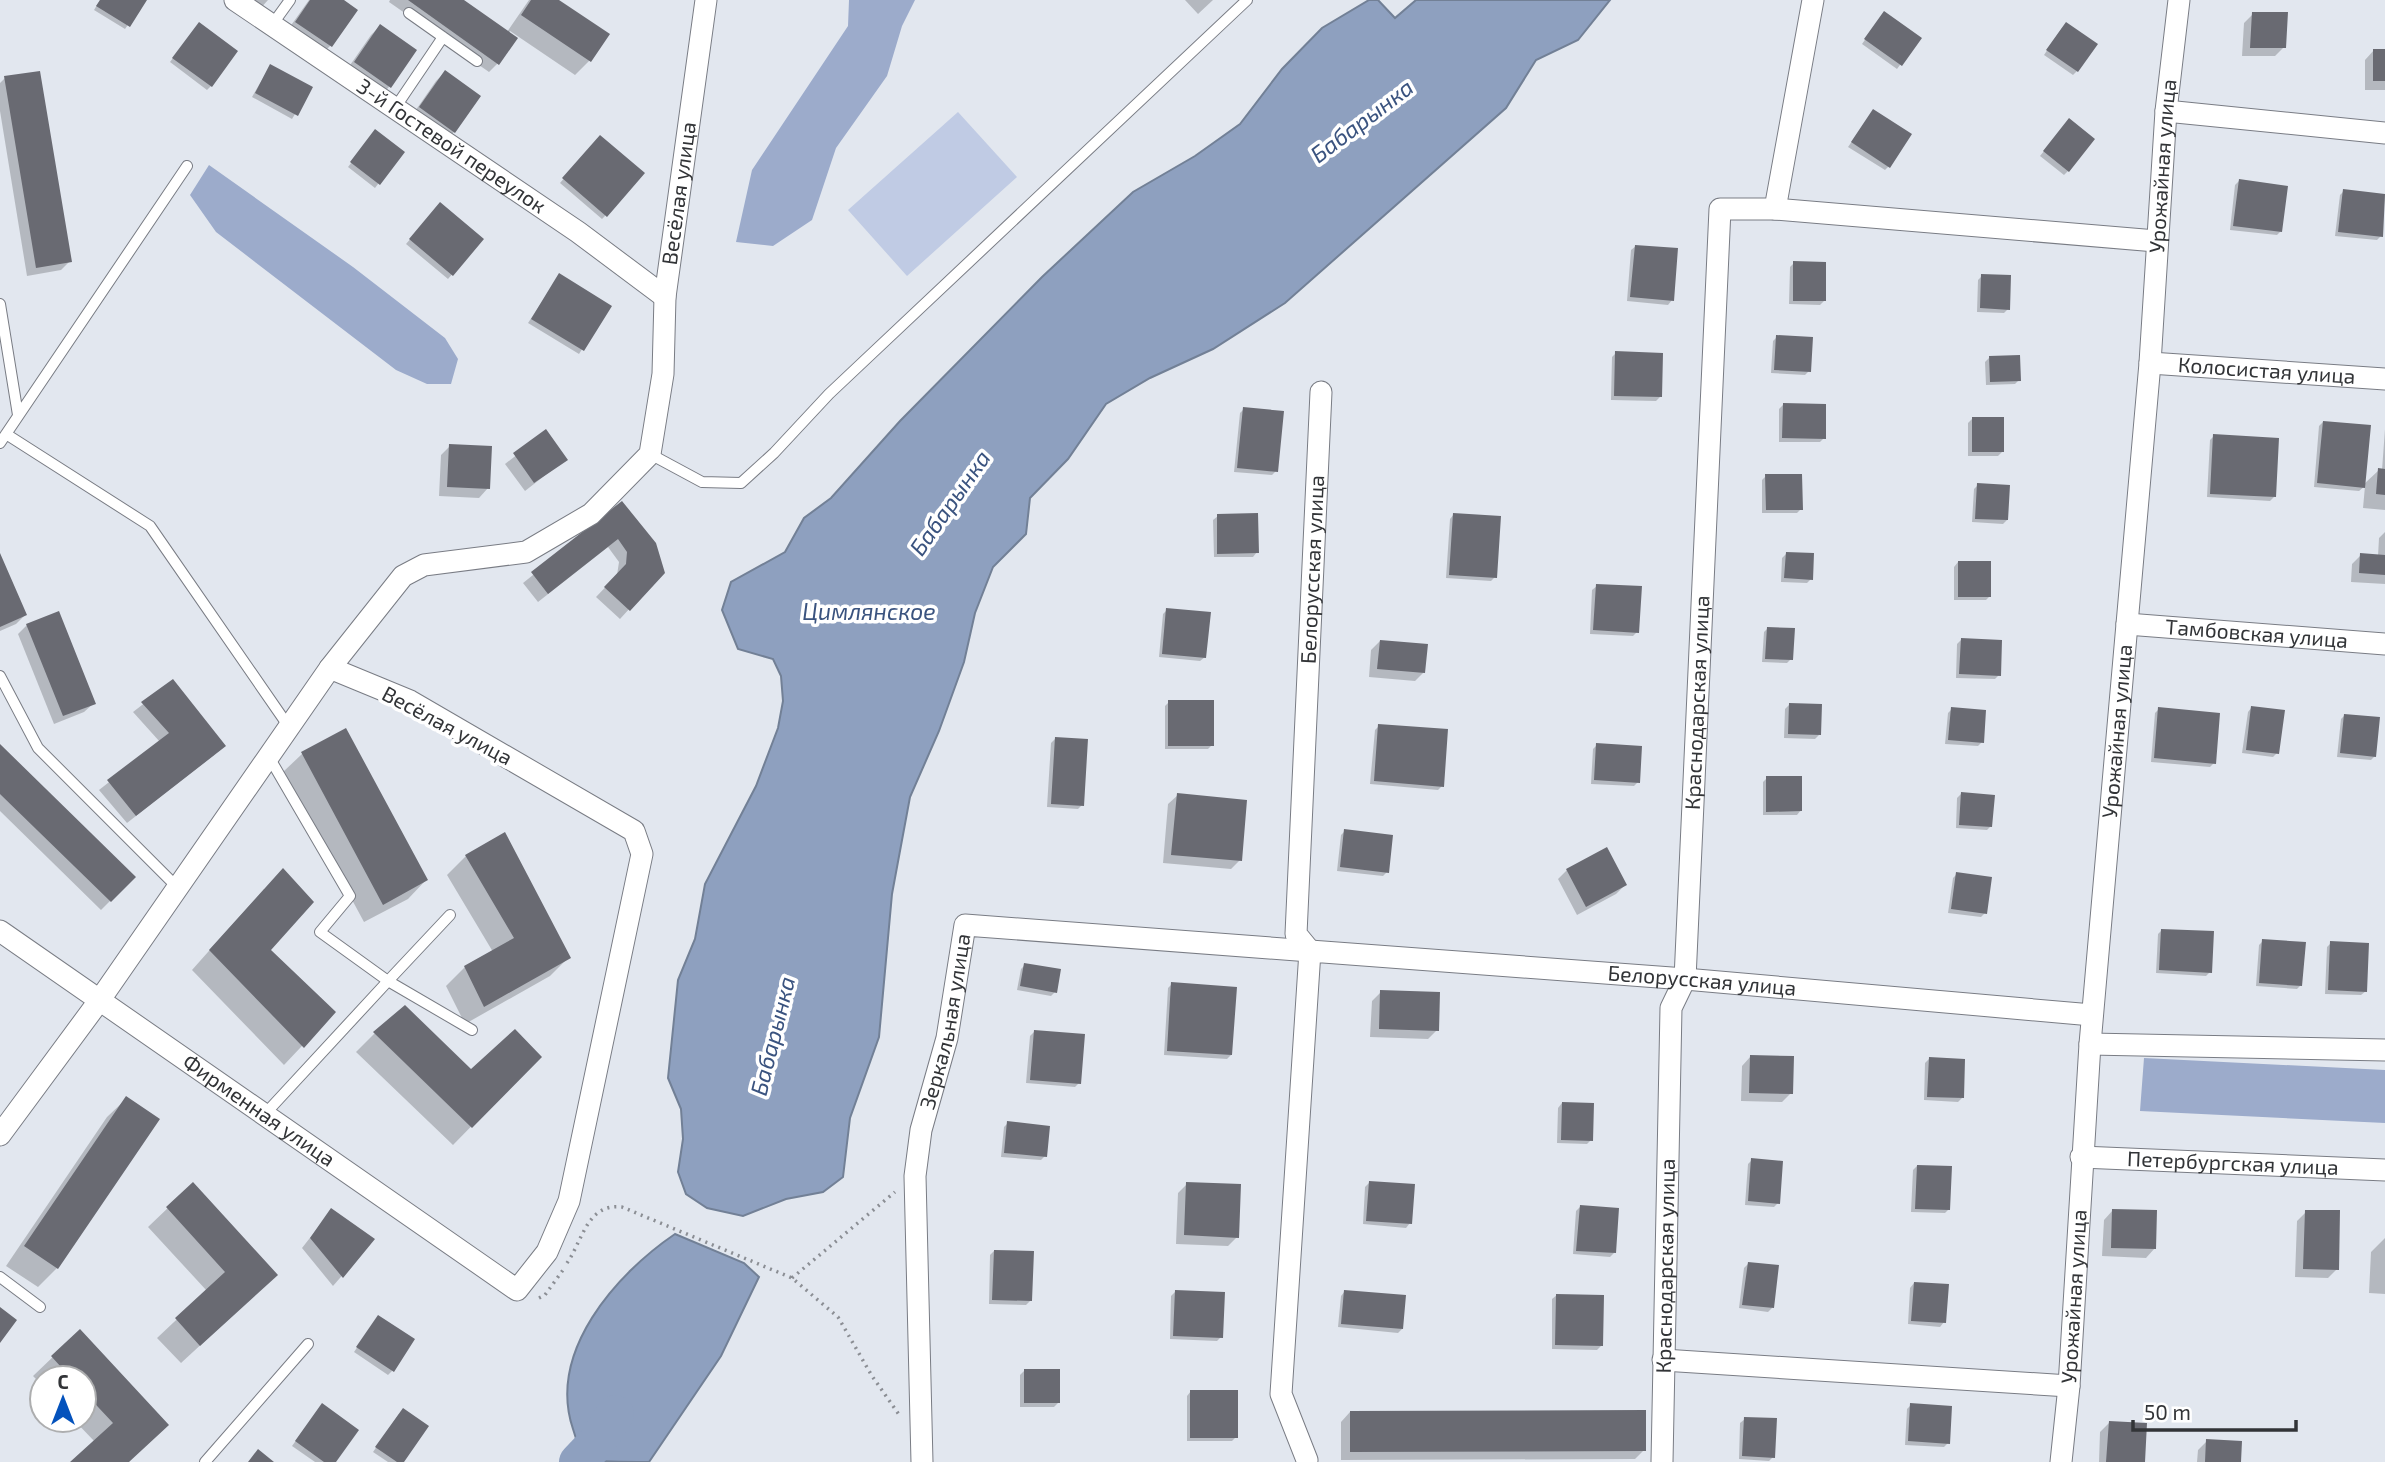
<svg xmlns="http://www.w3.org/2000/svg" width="2385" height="1462" viewBox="0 0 2385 1462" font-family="'Exo 2',sans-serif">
<rect width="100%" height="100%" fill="#e2e7ef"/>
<path fill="#c0cbe4" d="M958,112l59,65 -110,99 -59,-66z"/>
<path fill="#9cabcb" d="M849,0h66l-13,26 -15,50 -51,72 -24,72 -39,26 -37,-4 16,-72 96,-144z
M209,165l144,102 92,71 13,21 -7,25h-24l-31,-14 -180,-138 -26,-37z
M2144,1058l241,12v53l-245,-12z"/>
<path fill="#8ea0bf" stroke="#728096" stroke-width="2" d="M1369,0h9l17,18 21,-18h194l-32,40 -42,20 -30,48 -221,195 -72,46 -63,29 -44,26 -38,55 -38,39 -4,36 -33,33 -18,46 -11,49 -25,69 -29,66 -18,97 -13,143 -29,81 -7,59 -20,15 -37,7 -43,17 -36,-8 -21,-14 -8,-22 5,-33 -2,-30 -13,-31 10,-98 17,-41 10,-55 51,-98 22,-58 5,-27 -2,-25 -8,-17 -35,-10 -16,-39 9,-28 54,-30 19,-34 27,-20 69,-77 142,-144 91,-85 62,-36 45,-32 42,-55 40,-41z
M675,1234l69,29 15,14 -38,79 -72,106c-14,0 -47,0 -58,-2 -12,-6 -14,-19 -18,-31 -26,-77 43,-155 102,-195z"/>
<path fill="#0003" d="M100,0h45l-20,29 -31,-19z
M246,0h22l-9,10z
M309,0h32l14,10 -25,36 -9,9 -34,-24z
M390,0h71l46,32 22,-32h27l51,35 -18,26 -14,14 -65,-44 -12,32 -9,9 -100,-70z
M1185,0h28l-15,14z
M2253,14l31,33 -9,9h-33l2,-33z
M1881,17l39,21 -23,31 -35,-25z
M380,26l9,61 -9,9 -34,-25 25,-36z
M195,28l16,58 -4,4 -37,-28z
M2062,28l15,43 -4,4 -29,-20z
M2374,50h11v40h-20v-30z
M270,66l41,22 -19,31 -40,-22z
M445,72l9,60 -9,9 -34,-24 25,-36z
M5,78l65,183 -9,9 -34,6 -27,-165v-28z
M1873,111l16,55 -4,4 -37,-23z
M2065,125l3,46 -4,4 -24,-19z
M372,136l6,48 -3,4 -27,-21z
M600,137l5,79 -3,3 -42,-36z
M2239,181l42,50 -4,4 -47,-5 5,-45z
M2344,191l41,4 -4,41 -4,4 -42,-4 5,-41z
M436,209l46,30 -34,40 -42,-35z
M1636,246l36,54 -4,5 -41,-4 4,-51z
M1794,263l30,38 -4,4 -31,-1 1,-37z
M559,276l51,30 -31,48 -51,-31z
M1982,276l26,33 -4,4 -27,-1 1,-32z
M1777,337l32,34 -4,4 -34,-2 2,-32z
M1616,353l44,44 -4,4 -45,-1 1,-43z
M1989,358l30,22 -4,4 -29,1 -1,-23z
M1783,405l41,33 -4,4h-41v-33z
M1244,409l32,62 -4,4 -38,-3 6,-59z
M1972,419l30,33 -4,4h-30v-33z
M2323,422l40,63 16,-15h3l3,-41v81l-22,-2 2,-22 -6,5 -45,-4 5,-61z
M546,432l20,27 -41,32 -20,-27z
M2214,436l60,61 -4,4 -63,-4 3,-57z
M450,446l38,42 -9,10 -40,-2 2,-41z
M1766,476l35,33 -4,4h-35v-33z
M1978,485l29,35 -4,4 -31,-2 2,-33z
M622,504l41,68 -43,47 -24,-22 21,-22 2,-13 -11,-15 -70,55 -15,-19z
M1454,514l41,63 -4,4 -45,-3 4,-59z
M1218,516l39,36 -4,5h-39l-1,-37z
M2385,532v52l-34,-2 1,-18 9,-9 17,1 1,-18z
M1787,553l24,26 -4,4 -26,-1 1,-24z
M0,557l25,58 -9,9 -16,7z
M1958,562l32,34 -4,4h-32v-33z
M1597,586l40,46 -4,4 -43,-2 2,-44z
M1167,610l38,47 -5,4 -41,-4 4,-43z
M27,625l67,78 -10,9 -30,12 -36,-90z
M1768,628l23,31 -4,4 -25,-1 2,-30z
M1961,640l38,35 -4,4 -39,-1 1,-34z
M1380,641l44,31 -9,9 -46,-4 2,-27z
M173,681l41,74 -87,68 -28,-33 61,-48 -27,-30z
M1169,702l43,43 -4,4h-43v-43z
M1789,705l30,30 -4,4 -31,-1 1,-29z
M2252,707l25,46 -4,4 -31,-4 6,-41z
M1952,709l30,33 -4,4 -33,-2 3,-31z
M2159,709l55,54 -4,4 -59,-5 4,-49z
M2345,715l30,41 -4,4 -34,-3 4,-38z
M1379,726l63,60 -4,4 -68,-6 5,-54z
M345,730l81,150 -18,19 -44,23 -81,-150 19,-18z
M1055,739l27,66 -4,4 -31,-2 4,-64z
M1597,745l41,37 -4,4 -43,-2 2,-35z
M0,747l134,130 -33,33 -101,-99z
M1767,778l34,32 -4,5h-34v-33z
M1961,794l30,32 -4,4 -31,-2 1,-30z
M1178,795l62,65 -9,9 -68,-6 5,-59z
M1345,831l42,41 -4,4 -46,-5 4,-36z
M466,856l103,101 -19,19 -85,48 -19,-38 19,-19 28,-15 -46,-77z
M1567,870l58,15 -9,9 -39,21 -19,-36z
M1957,874l28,39 -4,4 -33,-4 5,-35z
M264,889l5,61 65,62 -50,53 -92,-95z
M2162,930l48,42 -4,4 -50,-3 2,-39z
M2263,941l38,44 -4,4 -41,-3 3,-41z
M2331,943l35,48 -5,4 -36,-1 2,-47z
M1025,965l30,27 -4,4 -34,-6 4,-21z
M1172,984l59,71 -4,4 -63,-4 4,-67z
M1381,992l56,38 -9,9 -58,-2 2,-36z
M1034,1032l45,51 -4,4 -49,-4 4,-47z
M375,1033l96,38 68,-14 -86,88 -97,-93z
M1751,1056l40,37 -9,9 -41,-1 1,-35z
M1929,1059l33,39 -4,4 -34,-2 1,-37z
M126,1099l32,21 -101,148 -19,19 -32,-21 101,-149z
M1562,1103l29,37 -4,4 -30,-1 1,-35z
M1008,1123l37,33 -4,4 -40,-3 3,-30z
M1752,1160l26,43 -4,4 -29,-2 3,-41z
M1917,1166l32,43 -4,4 -34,-1 2,-42z
M1369,1183l41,40 -4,5 -43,-4 2,-37z
M193,1184l64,109 -76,70 -24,-25 50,-47 -59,-64z
M1187,1184l50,53 -9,9 -52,-2 2,-51z
M1580,1207l34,46 -4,4 -37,-3 3,-43z
M2113,1210l42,38 -9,10 -44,-2 2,-36z
M331,1211l42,29 -40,46 -31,-38z
M2306,1212l31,57 -9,9 -33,-1 2,-56z
M2385,1238v56l-16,-1 2,-41z
M994,1251l37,49 -5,5 -37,-1 1,-49z
M1748,1264l24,44 -4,4 -29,-4 5,-40z
M1914,1283l30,39 -4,5 -32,-3 2,-36z
M1345,1291l57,38 -4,4 -60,-6 3,-31z
M1175,1292l46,45 -4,4 -47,-2 1,-43z
M1557,1295l44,51 -4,4 -45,-1v-50z
M378,1317l14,54 -4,4 -34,-23z
M80,1331l48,131h-55l22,-20 -21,-22h10v-42h-42v7l-9,-9z
M1024,1371l34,32 -4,4h-34v-32z
M1191,1391l45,46 -4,4h-45v-45z
M1911,1405l37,38 -4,4 -39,-2 2,-36z
M318,1410l15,52h-18l-23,-16z
M1350,1412l294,38 -9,9 -294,1v-38z
M399,1414l3,48h-14l-15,-10z
M1745,1419l28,38 -4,4 -30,-2 1,-36z
M2109,1423l34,39h-44l1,-30z
M2207,1441l32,21h-42l1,-12z"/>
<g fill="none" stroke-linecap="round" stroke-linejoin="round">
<path stroke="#8ea0bf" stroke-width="38" d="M578,1462l19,-20 18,-28"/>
</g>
<path fill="#696a72" d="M100,0h47l-17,27 -34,-21z
M310,0h34l14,10 -26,37 -37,-25z
M408,0h56l54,38 -19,27z
M531,0h28l51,34 -19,28 -70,-47z
M1884,11l38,27 -20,28 -38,-27z
M2252,12h36l-2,36h-36z
M199,22l39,29 -26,36 -40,-29z
M2066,22l32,22 -20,28 -32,-22z
M380,24l37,26 -26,38 -37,-26z
M2373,49h12v32h-12z
M270,64l43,23 -15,29 -43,-23z
M445,70l36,26 -26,37 -36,-26z
M40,71l32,191 -36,6 -32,-192z
M1873,109l39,25 -22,34 -39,-26z
M2069,118l26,21 -26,33 -26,-21z
M375,129l30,23 -25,33 -30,-23z
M600,135l45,38 -38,44 -45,-39z
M2239,179l49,7 -6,46 -49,-6z
M2343,189l42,5 -2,43 -45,-5z
M440,202l44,37 -31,37 -44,-37z
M1635,245l43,3 -4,53 -44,-4z
M1793,261l33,1v39h-33z
M559,273l53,33 -28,45 -53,-32z
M1981,274l30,1 -1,35 -30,-2z
M1776,335l37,2 -2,35 -37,-2z
M1615,351l48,2 -1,44 -48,-1z
M2020,355l1,26 -31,1 -1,-26z
M1783,403l43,1v35l-44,-1z
M1243,407l41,4 -6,61 -41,-4z
M1972,417h32v35h-32z
M2323,421l48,4 -6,63 -48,-5z
M546,429l22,31 -34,23 -21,-30z
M2213,434l66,4 -3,59 -66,-3z
M449,444l43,2 -2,43 -43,-2z
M2378,468l7,1v26l-9,-1z
M1765,474h37l1,36h-37z
M1977,483l33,2 -2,35 -33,-1z
M622,501l34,42 9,30 -35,38 -26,-24 22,-23 1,-12 -9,-13 -70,55 -17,-22z
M1258,513l1,40 -42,1v-40z
M1453,513l48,3 -4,62 -48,-3z
M1786,552l28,1 -1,27 -29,-2z
M0,553l27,62 -27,12z
M2360,553l25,2v20l-26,-2z
M1958,561h33v36h-33z
M1596,584l46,2 -3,47 -46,-3z
M1166,608l45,4 -5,46 -44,-4z
M59,611l37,93 -33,12 -37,-92z
M1767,627l28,1 -2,32 -28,-1z
M1961,638l41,2 -1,36 -42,-2z
M1380,640l48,4 -3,29 -48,-4z
M173,679l53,67 -90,70 -29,-36 62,-47 -28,-31z
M1168,700h46v46h-46z
M1789,703l33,1 -1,31 -33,-1z
M2251,706l34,4 -6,44 -33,-4z
M1951,707l35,3 -2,33 -36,-3z
M2158,707l62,6 -4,51 -62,-6z
M2344,714l36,3 -4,40 -36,-4z
M1378,724l70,5 -4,58 -70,-6z
M346,728l82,152 -45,25 -82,-153z
M1055,737l33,2 -4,67 -33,-2z
M1596,743l46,3 -2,37 -46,-3z
M0,744l136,133 -25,25 -111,-108z
M1766,776h36v35l-36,1z
M1961,792l34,3 -3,32 -33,-2z
M1177,793l70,7 -5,61 -71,-6z
M1344,829l49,6 -4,38 -49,-6z
M505,832l66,126 -87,49 -20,-41 50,-28 -49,-83z
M1607,847l20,38 -41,22 -20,-38z
M283,868l31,34 -43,48 65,62 -32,36 -95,-98z
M1956,872l36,5 -5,37 -36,-5z
M2161,929l53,2 -2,42 -53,-3z
M2262,939l44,3 -4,44 -43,-3z
M2330,941l39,2 -2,49 -39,-2z
M1024,963l37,6 -4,24 -37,-7z
M1171,982l66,5 -5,68 -65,-4z
M1380,990l60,2 -1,39 -60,-2z
M405,1005l66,64 44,-40 27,28 -70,71 -99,-96z
M1034,1030l51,4 -4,50 -51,-4z
M1750,1055l44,1 -1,38 -44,-1z
M1929,1057l36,2 -1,39 -37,-1z
M126,1096l34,23 -102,150 -34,-23z
M1562,1102l32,1 -1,38 -32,-1z
M1007,1121l43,5 -3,31 -43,-4z
M1751,1158l32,3 -3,43 -32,-3z
M1917,1165l35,1 -2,44 -35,-1z
M1369,1181l46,3 -3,40 -46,-3z
M193,1182l85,93 -78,71 -25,-28 50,-46 -59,-65z
M1186,1182l55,2 -2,54 -55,-3z
M1580,1205l39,3 -3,45 -40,-2z
M331,1208l44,31 -32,39 -33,-40z
M2112,1209l45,1 -1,39 -45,-1z
M2305,1210h35l-1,60 -36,-1z
M994,1250l40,1 -2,50 -40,-1z
M1748,1262l31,3 -5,43 -32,-3z
M1914,1282l35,2 -3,39 -35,-2z
M1175,1290l50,2 -2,46 -50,-2z
M1344,1290l62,5 -3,34 -62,-5z
M1556,1294l48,1 -1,51 -48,-1z
M0,1307l17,13 -17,23z
M378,1315l37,24 -21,33 -38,-25z
M80,1329l89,96 -40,37h-59l43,-39 -29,-31v-14h-13l-20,-22z
M1024,1369h36v34h-36z
M1190,1390h48v48h-48z
M322,1403l37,27 -23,32h-12l-29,-21z
M1910,1403l42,3 -2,38 -42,-3z
M403,1408l26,18 -25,36h-7l-22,-15z
M1646,1410v41l-296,1v-41z
M1744,1417l33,1 -2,40 -33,-2z
M2109,1421l38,2 -2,39h-39z
M2206,1439l36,2 -1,21h-36z
M258,1449l16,13h-26z"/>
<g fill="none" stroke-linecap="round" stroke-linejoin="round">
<g stroke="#797c84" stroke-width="12">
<path id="service" d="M409,13l68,48
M272,25l18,-25
M395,108l48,-71
M0,304l18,111
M6,434l144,92 139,201
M0,443l187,-277
M650,454l52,28 39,1 33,-30 55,-59 418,-394
M0,676l38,72 139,139
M269,757l81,139 -30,36 68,49 62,-66
M265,1114l123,-133 84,49
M0,1277l40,30
M205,1462l103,-118"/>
</g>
<g stroke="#797c84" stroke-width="23">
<g id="minor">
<path id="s1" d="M235,0l343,232 87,65"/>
<path d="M2166,111l219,22"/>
<path d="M1775,209l381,32"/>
<path id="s2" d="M2150,363l235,16"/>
<path id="s3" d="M2127,624l258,20"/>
<path id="s4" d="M0,931l517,359 30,-38 22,-51 73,-347 -8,-23 -224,-130 -80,-33 73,-92 21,-11 102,-13 65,-38 59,-60 13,-80 2,-77 41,-297"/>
<path id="s5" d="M1310,951l-14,-17 25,-542"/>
<path d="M2090,1044l295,6"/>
<path d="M0,1135l99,-134 231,-333"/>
<path id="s6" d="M2081,1157l304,13"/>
<path d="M1663,1360l406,26"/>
<path id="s7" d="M1307,1460l-26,-66 29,-443 375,28 407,36"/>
<path id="s8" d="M922,1462l-7,-286 6,-46 26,-92 18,-113 345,26"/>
<path id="s9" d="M1662,1462l9,-454 14,-29 35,-770h55l38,-209"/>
<path id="s10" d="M2061,1462l8,-76 21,-342 60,-681 16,-252 13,-111"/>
</g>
</g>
<path stroke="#8b8e94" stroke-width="3.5" stroke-dasharray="2 5" stroke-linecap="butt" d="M567,1263c16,-23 20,-60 55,-56l170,71 46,39 34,59 28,40
M792,1278l103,-86
M539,1298l6,-3 18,-25"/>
<use href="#service" stroke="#fff" stroke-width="10"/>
<use href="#minor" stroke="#fff" stroke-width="21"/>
</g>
<g text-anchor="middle" stroke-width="7" stroke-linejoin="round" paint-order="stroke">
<g font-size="21" fill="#323437" stroke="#fff">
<text dy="7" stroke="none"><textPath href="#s1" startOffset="261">3-й Гостевой переулок</textPath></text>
<text dy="7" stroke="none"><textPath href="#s10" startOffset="1300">Урожайная улица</textPath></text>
<text dy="7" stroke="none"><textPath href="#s4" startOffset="2124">Весёлая улица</textPath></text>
<text dy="7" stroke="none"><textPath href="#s2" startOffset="117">Колосистая улица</textPath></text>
<text dy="7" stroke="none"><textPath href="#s5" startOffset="387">Белорусская улица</textPath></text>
<text dy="7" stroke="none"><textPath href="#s3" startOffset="130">Тамбовская улица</textPath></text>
<text dy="7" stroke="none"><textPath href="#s9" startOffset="763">Краснодарская улица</textPath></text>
<text transform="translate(447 726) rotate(28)" y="7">Весёлая улица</text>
<text dy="7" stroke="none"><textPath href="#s10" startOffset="733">Урожайная улица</textPath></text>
<text dy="7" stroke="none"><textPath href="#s7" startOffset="908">Белорусская улица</textPath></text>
<text dy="7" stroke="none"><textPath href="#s8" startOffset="444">Зеркальная улица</textPath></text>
<text dy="7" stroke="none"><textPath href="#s4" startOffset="315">Фирменная улица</textPath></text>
<text dy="7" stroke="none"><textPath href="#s6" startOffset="152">Петербургская улица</textPath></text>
<text dy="7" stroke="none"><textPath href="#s9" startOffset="196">Краснодарская улица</textPath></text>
<text dy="7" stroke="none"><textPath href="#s10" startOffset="166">Урожайная улица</textPath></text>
</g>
<g font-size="23" font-style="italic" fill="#3a537f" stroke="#fff">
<text transform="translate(1362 121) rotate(-37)" y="8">Бабарынка</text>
<text transform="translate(950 503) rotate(-55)" y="8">Бабарынка</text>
<text x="869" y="620">Цимлянское</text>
<text transform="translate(773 1036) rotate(-76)" y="8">Бабарынка</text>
</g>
</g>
<g transform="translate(63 1399)"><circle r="33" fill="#ffffff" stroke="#adaeaf" stroke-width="2"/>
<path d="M0-5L12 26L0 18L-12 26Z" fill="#0452bc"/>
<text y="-10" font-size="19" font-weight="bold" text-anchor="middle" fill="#323437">С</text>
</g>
<path d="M2133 1420v10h163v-10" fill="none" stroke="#323437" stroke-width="3.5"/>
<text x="2144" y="1420" font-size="21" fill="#323437" stroke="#ffffff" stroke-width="5" paint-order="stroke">50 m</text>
</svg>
